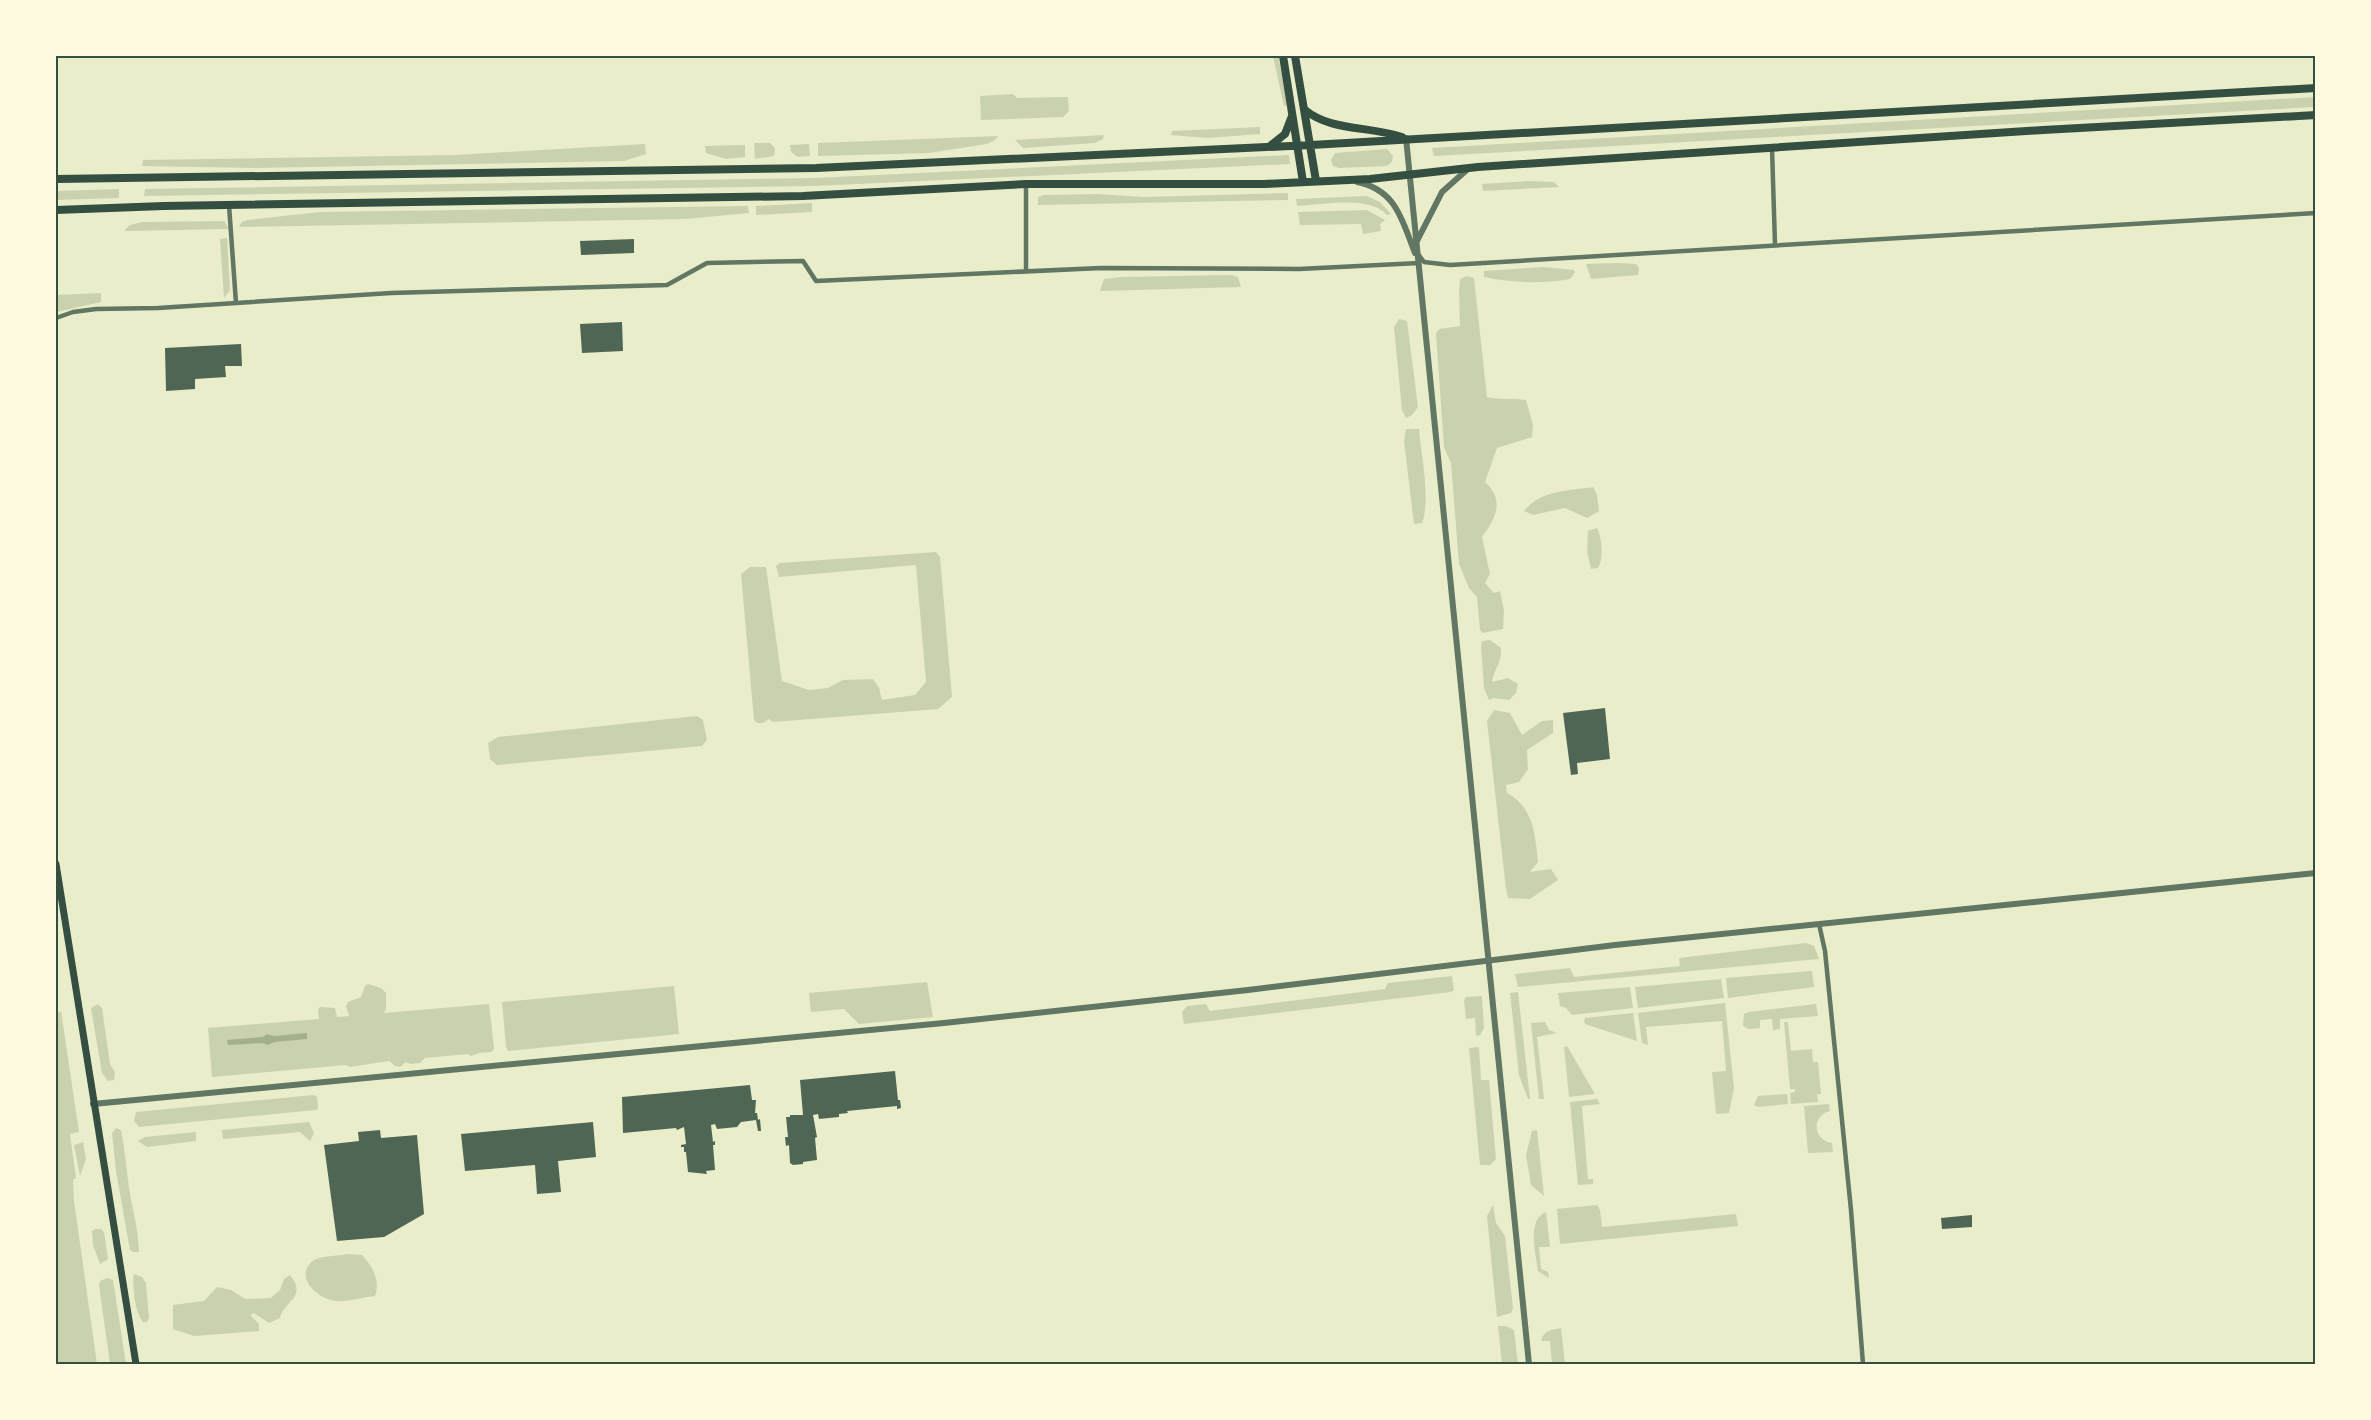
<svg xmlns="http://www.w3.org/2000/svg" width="2371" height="1420" viewBox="0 0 2371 1420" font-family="Raleway,sans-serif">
<rect width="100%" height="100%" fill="#e9edc9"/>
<path fill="#cad2ad" d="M1273,56h5l10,49 -4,1z
M1013,94l4,4 51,-1 1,14 -6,6 -82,3 -1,-24z
M2315,97v10l-881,49 -2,-8z
M1260,127v7l-53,4 -36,-3 1,-4z
M1104,135l-1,4 -8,4 -72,5 -8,-8z
M998,136l-3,4 -8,4 -58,9 -111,3v-13z
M754,143h16l5,5 -1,8 -19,3z
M645,144l1,10 -22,7 -369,7 -113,-2 1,-6 313,-5z
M809,144l1,12 -12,1 -7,-5 -1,-7z
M745,145v12l-19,2 -20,-6 -1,-7z
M1387,149l6,7 -1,6 -5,4 -48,2 -6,-2 -2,-6 4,-7z
M1289,155l1,9 -475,22 -671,10 1,-7 670,-11z
M1529,181l25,1 5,5 -76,4 -1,-7z
M119,189v9l-63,2v-9z
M1288,193v7l-250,5v-8l6,-2 53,-1 46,3z
M1367,196l13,6 11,12 -4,1c-18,-20 -65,-10 -90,-9l-1,-7z
M812,203v9l-56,3v-9z
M748,206l1,7 -64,6 -446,8 3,-5 5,-2 73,-8z
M1367,210l18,10 -5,4 1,7 -18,3 -2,-10 -61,1 -2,-13z
M224,221l5,8 -104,2v-1l5,-5 12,-3z
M227,238l3,52 -6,8 -4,-59z
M1616,263l20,1 3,4 -1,7 -47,4 -5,-15z
M1544,267l30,3 1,2 -5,7c-29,5 -57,4 -86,-2v-6z
M1231,275l7,2 3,10 -141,4 4,-12 17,-2z
M1466,276l8,2 13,119c13,3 26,1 39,3l7,25 -1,12 -35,11 -12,34c20,18 11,36 -3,55l8,37 -5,9 9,10 6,-2 4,20 -1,18 -20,4 -3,-3 -3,-33 -8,-9 -10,-24 -8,-101 -7,-16 -8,-113 3,-5 21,-3 -1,-33 1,-14z
M101,293v9l-45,10v-17z
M1399,319l8,2 11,86 -6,8 -6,3 -4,-8 -8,-83z
M1406,429h13c2,26 12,70 3,94l-8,1 -10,-83z
M1593,487l4,8 2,16 -12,7 -22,-10 -32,7 -9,-4c17,-21 44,-20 69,-24z
M1597,528c5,10 7,30 1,40l-7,1 -4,-18 1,-20z
M936,552l4,5 12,140 -14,12 -165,13 -4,-3 -6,4h-6l-3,-3 -13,-146 9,-7h16l16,114 27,9 19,-2 15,-8 30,-1 6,9 3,12 33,-5 11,-13 -10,-117 -137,12 -3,-11 4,-3z
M1490,640l11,8c1,16 -7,20 -9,34l16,-4 10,6 -2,9 -7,7 -15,-2 -5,2 -5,-12 -3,-42 1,-5z
M1494,710l16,3 12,22 20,-14 11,-1v13l-26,17 1,19 -9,13 -13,3 1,8c27,15 28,41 31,69l-8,10 21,-3 7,11 -28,19 -22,-1 -2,-9 -19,-168z
M697,716l6,4 4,20 -5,6 -205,19 -7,-6 -2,-16 10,-6z
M1806,943l8,3 5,13 -301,28 -3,-13 55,-6 4,9 106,-11 -1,-8z
M1812,971l2,16 -86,11 -2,-20z
M1452,976l2,14 -3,2 -267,32 -2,-12 5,-6 19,-2 4,7 175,-22 3,-6z
M1721,979l3,19 -86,10 -3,-21z
M927,982l6,35 -74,7 -15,-15 -33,3 -2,-19z
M368,984l13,4 5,5v16l-2,4 105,-9 5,44 -2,4 -13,1 -8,3 -3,-2 -43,4 -5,5 -10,1 -4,-2 -6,5 -5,-1 -6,-5 -39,6 -4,-2 -134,12 -4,-49 111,-9 -1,-9 2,-3 15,1 2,9 12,-1 -3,-10 2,-4 13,-5 4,-11z
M674,986l5,48 -171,17 -2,-4 -4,-45z
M1630,987l3,21 -61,7 -6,-7 -6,-2 -2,-13z
M1518,992l12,107h-2l-9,-24 -9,-82z
M1482,996l2,32 -4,7 -4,1 -1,-18 -9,1 -2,-19 2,-3z
M1725,1003l9,85 -5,25 -13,1 -4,-42 14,-1 -4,-50 -76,6 2,18 -6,-2 -4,-30z
M98,1004l4,4 8,56 5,8 -1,8 -6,1 -6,-8 -11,-65z
M1816,1004l2,12 -38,3v10l-7,1 -1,-11 -12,1v8l-11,1 -6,-3 1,-12 5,-2z
M61,1011l18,121 -9,2 6,44 -3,2 1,21 23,163h-41v-350z
M1633,1013l4,28 -52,-17 -1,-3 1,-3z
M1545,1022l4,8 8,3 -20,4 7,62h-5l-8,-76z
M1784,1022h4l3,29 21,-2 1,13h5l3,32h-4l1,8 -27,2 -1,-11 5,-1v-3h-5z
M1567,1046l28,48 -26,3 -5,-50z
M1479,1047l2,33h8l7,79 -6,6h-10l-11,-117z
M1787,1094l1,10 -30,3 -4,-2 4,-9z
M314,1095l3,2 1,11 -2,2 -177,17 -5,-6 2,-9z
M1597,1099l3,5 -18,2 6,73h5v5l-15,1 -8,-83z
M1829,1104l1,7c-19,5 -17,29 2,32l1,9 -25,1 -4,-47z
M309,1122l5,11 -4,8 -10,-9 -77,7 -1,-9z
M116,1128l5,2c5,25 6,50 11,75 4,16 6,30 7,47h-6l-3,-2 -2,-11 -12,-68 -4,-38z
M1537,1130l7,66 -13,-11 -5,-30 6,-24z
M196,1132v9l-49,6 -9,-6 7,-4z
M83,1142l3,17 -6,17 -6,-31z
M1493,1205l3,18 9,13 8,72 -2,5 -14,4 -10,-101z
M1597,1205l3,5 2,17 134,-13 2,12 -178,18 -3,-35z
M1546,1212l4,35h-11l2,22 7,3 1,6 -11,-7c-2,-17 -12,-51 8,-59z
M95,1229h6l3,3 4,27 -8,5 -7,-19 -1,-14z
M347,1254l15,1c10,11 19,25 13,41 -12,1 -26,6 -38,5 -19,-1 -45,-25 -23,-41 6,-4 25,-4 33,-6z
M134,1274l8,3 4,6 3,35 -2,4h-4c-9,-11 -9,-31 -10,-44z
M290,1275c18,22 -6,26 -10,43l-11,5 -15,-10 -4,2 9,9v7l-65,5 -21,-7v-24l31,-4 13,-14 14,3 14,9 26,-1 9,-8 4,-11z
M107,1278l6,2 13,84h-16l-11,-79 1,-4z
M1498,1326h8l8,4 4,34h-16z
M1561,1328l4,36h-13l-2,-23h-9c3,-11 10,-11 20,-13z"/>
<path fill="#a3b18a" d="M307,1033v6l-33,3 -6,3 -5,-2 -35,2 -1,-5 36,-3 4,-3 7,2z"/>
<path fill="#4f6655" d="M634,239v14l-53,2 -1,-14z
M622,322l1,29 -41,2 -2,-29z
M241,344l1,22h-17l1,11 -31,2v10l-29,2 -1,-43z
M1605,708l5,51 -33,4 1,11 -7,1 -8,-62z
M895,1071l3,29h2l1,8 -4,1v-3l-50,5 1,2 -9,1v3l-20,2 -1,-5 -5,1 4,22 -2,1 2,22 -14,2v2l-10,1 -3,-2 -1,-18 -3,1 -1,-9h3l-2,-20h4v-2h13l-3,-35z
M750,1085l2,15h4l-1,13h2l1,7 2,-1 1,12h-3l-2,-11 -15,2 -4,5 -20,2 -2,-5 -4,1 2,17 2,-1v4h-2l2,25 -9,1 1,3 -19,-2 -2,-20h-2v-5h-3v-2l5,-1 -2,-17 -7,3 -1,-2 -53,5 -1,-36z
M593,1122l3,35 -38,4 3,31 -24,2 -2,-29 -70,6 -4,-37z
M380,1130l1,8 36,-3 7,79 -40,23 -47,4 -13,-96 35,-4 -1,-9z
M1972,1215v12l-30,2 -1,-11z"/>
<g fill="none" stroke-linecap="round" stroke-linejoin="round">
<path stroke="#617663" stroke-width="4.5" d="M1772,148l3,97
M1026,184v87
M229,205l7,98
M1418,254l6,8 26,3 866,-52
M56,318l17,-6 23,-3 62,-1 233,-15 276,-8 40,-22 96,-2 13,20 285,-13 198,1 120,-6
M1819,924l6,27 26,259 12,154"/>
<path stroke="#617663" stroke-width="6" d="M1406,138l123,1226
M1357,182c40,8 45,39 58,71
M1417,241l25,-49 27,-24
M93,1104l851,-81 304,-33 367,-45 701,-72"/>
<path stroke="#344e41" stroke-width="7" d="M56,864l80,500"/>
<path stroke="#344e41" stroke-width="8" d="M1283,56l20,126
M1295,56l21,125
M1305,110c25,21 65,16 97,27
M1270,146l15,-12 7,-18
M56,179l760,-11 495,-23 1005,-57
M56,210l108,-4 639,-10 223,-12h238l106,-5 108,-12 565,-37 273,-15"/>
</g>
<rect width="2371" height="1420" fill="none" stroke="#fefae0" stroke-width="114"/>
<rect x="57" y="57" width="2257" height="1306" fill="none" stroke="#344e41" stroke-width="2"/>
</svg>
